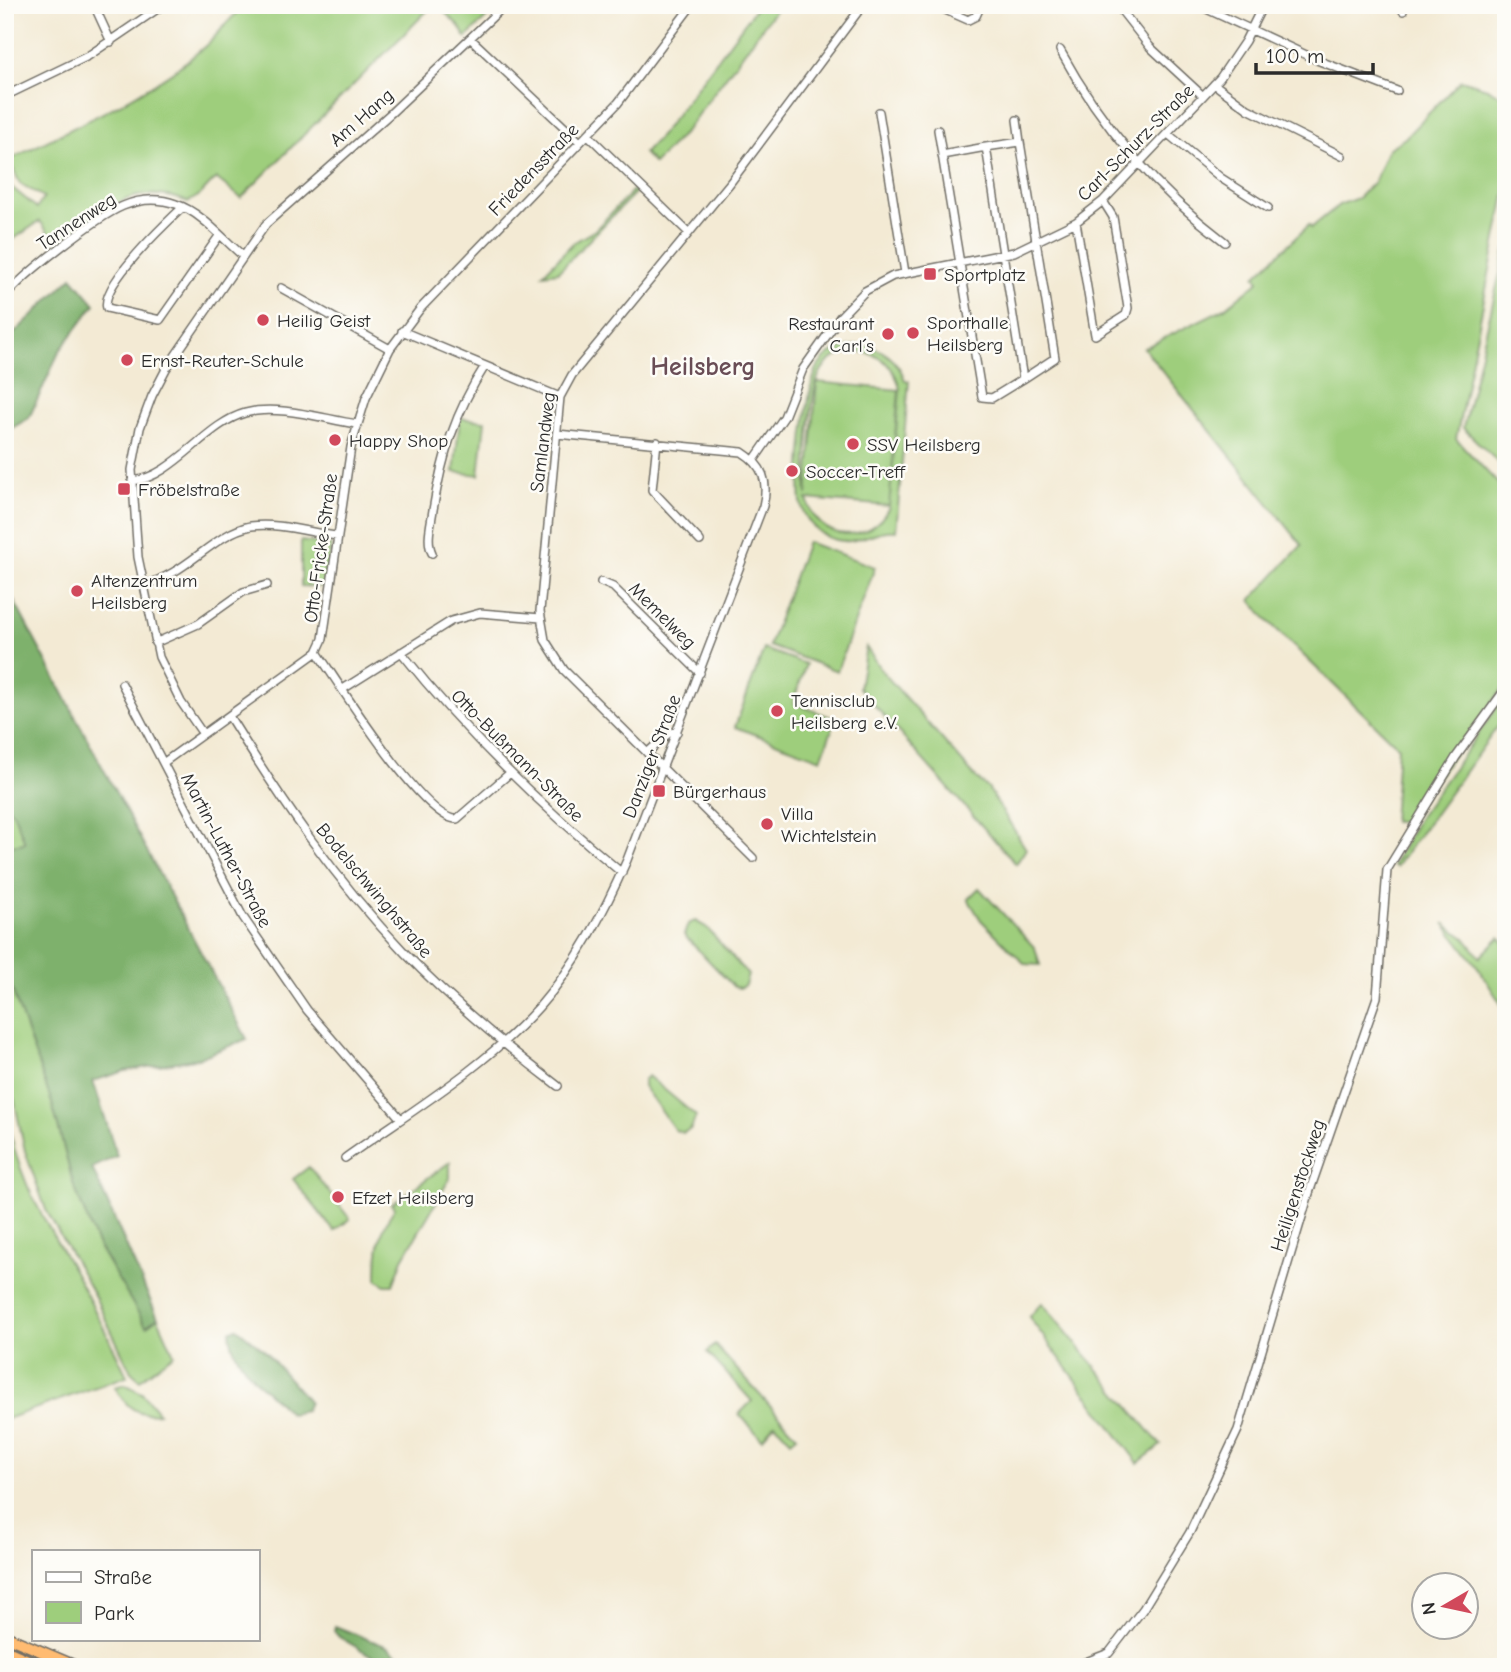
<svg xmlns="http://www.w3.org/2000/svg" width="1511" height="1672" viewBox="0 0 1511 1672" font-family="'Comic Neue',sans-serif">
<rect width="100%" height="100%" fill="#fdfcf7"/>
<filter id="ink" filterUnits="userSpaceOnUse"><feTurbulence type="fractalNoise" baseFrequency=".0143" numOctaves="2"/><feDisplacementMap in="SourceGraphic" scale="14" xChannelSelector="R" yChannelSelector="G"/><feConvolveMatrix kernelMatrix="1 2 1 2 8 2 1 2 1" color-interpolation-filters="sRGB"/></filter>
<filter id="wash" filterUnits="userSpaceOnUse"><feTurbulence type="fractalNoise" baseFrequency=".00686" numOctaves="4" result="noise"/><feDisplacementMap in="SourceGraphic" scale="28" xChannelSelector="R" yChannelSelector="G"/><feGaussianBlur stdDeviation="1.57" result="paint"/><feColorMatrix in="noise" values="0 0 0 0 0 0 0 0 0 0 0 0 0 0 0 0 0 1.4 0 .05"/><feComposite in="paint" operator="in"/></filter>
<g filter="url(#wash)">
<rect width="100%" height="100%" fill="#f3ead4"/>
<path fill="#9ece7c" stroke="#647c54" stroke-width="2" fill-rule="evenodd" d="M246,5h187l-192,193 -25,-20 -16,17 -12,7c-59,-23 -86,11 -130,45l-18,-26 -35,24v-51l5,-8 27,22 7,-11 -24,-13 -11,-24c65,-34 140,-64 195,-113 16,-13 25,-30 42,-42z
M437,5h62l-33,33 -7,-12z
M758,5h21l-95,128 -30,31 -10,-11 17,-18z
M1461,80l26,8 19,11v91l-50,249 50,53v192l-101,138h-12l5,-75 -131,-127 -16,-20 51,-55 -158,-197 81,-40 34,-27 -4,-5 54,-51 2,3 28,-23 19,-7 16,-16 14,-33 17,-11z
M634,189l3,2 -79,81 -15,2 30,-31 22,-13z
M1506,248v222l-43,-42z
M861,345c22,3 37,15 44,35l4,1 -13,150c-23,-3 -40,18 -66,7 -13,-5 -24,-17 -28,-31 -6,-19 5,-126 17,-142 10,-14 25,-19 42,-20zM856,351c24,2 39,15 44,38l-11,117 10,-116 -82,-8 -10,113c-2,-22 3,-104 13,-122 7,-14 21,-20 36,-22zM807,499l82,7v1c-18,38 -72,36 -82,-8z
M460,418l25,3 -6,54 -25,-3z
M301,541l30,4 -6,42 -24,-1z
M807,542l68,25 -38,104 -68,-25z
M866,647l15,23 96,109 11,9 38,61 -10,15 -157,-176z
M764,649l42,15 -13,39 43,16 -15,40 -86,-32z
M1506,695v20l-110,152 -3,-2 26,-48z
M5,804l9,10 12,29 -21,3z
M979,888l56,60 5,17 -15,-1 -44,-44 -13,-21z
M695,921l11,6 42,48 -3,10 -5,3 -6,-1 -50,-52 4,-11z
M1444,923l21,15 15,19 20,-20 6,9v66l-29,-46z
M5,969l47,134 21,80 23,59 51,84 11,-8 16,36 -34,26 -9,-8 -36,-75 -49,-87 -21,-59 -20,-95z
M648,1076l48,40 -5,13 -8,4 -8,-3 -32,-44v-6z
M5,1108c13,74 36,105 71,167 18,33 35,67 51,101l-121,43 -1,4z
M450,1162v16l-47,81 -10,26h-8l-8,-6c0,-28 1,-47 18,-71l-3,-4z
M309,1167l41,52 -16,12 -41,-52z
M1042,1303l119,142 -23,18 -109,-146z
M715,1345l82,91 -6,5 -16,-17 -13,15 -23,-25 13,-13 -45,-49z
M125,1384l17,9 17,20c-23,3 -33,-6 -44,-26z"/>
<path fill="#7eb16c" stroke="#546e4c" stroke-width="2" d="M72,277l23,27 -36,48 -30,66 -24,14v-90z
M5,584l242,455 -48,19 -74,13 -32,10 24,75 -25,12 66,150 -12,8 -50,-84 -23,-59 -21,-80 -47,-134v-123l20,-3 -11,-29 -9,-10z
M237,1328l28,23 44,51 -4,9 -15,3c-21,-22 -60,-50 -60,-83z
M335,1626l53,21 25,20h-22l-52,-30 -5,-6z"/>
</g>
<g filter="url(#ink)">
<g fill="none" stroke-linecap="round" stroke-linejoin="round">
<g stroke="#716e66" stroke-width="10">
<path id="minor" d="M94,5l17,37
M934,5l34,15 8,-4 5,-11
M1117,5l33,42 53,49
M1198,5l119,55 80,31
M1403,5v6
M471,39l109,103
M1060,50c41,75 97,141 165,192
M1214,84l34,25 94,47
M5,96l83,-40 75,-51
M879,112l26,161
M1017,120l3,22
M938,130l44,267 10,1 31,-19
M1168,134l53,44 47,30
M588,135l101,98
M942,155l44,-8 37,232 32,-21 -35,-216 -34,5
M183,207c-17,16 -84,79 -76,101l53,12 59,-84
M1076,222l19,113 31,-20 2,-7 -15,-91 -10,-16
M281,288l109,61
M5,297c18,-23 92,-80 118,-91 17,-7 36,-8 53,-2 25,8 47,35 67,52
M402,331l158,66
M657,442l-5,48 48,51
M754,460l30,-43 19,-48 37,-52 25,-26 28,-15 121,-24 62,-30 27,-21 117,-123 25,-37 18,-36
M132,481c41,-3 73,-57 113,-68 34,-9 78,6 112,11
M432,553c-6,-12 -1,-29 1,-43 9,-54 22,-98 52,-144
M601,582l12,5 87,86
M143,585c43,-10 71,-52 108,-59 27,-4 60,7 86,10
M155,643l43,-19 45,-32 24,-7
M317,652c20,29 108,170 140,167l53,-46
M401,652c65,82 140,154 221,221
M122,684l121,233 64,93 93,108
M343,689l108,-68 29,-8 61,5
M229,716c52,84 107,165 175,236 47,49 100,93 154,134
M203,734l-22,-32 -22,-45 -21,-100 -6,-87 8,-42 12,-32 14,-27 100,-145 125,-111 114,-108
M647,753l22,-20 8,-1
M163,763l154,-111 6,-13 28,-192 15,-49 24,-49 30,-40 198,-206 74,-98
M753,858l-189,-188 -19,-30 -5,-29 20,-214 12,-22 158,-192 133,-178
M345,1158c66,-47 139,-90 194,-151 38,-43 65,-95 88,-147l136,-354c6,-24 0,-41 -21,-54l-185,-18
M1073,1667l36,-14 34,-44 47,-77 48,-102 72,-240 67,-193 10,-127 69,-113 50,-69"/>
</g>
<g stroke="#716e66" stroke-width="13">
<path id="trunk" d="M5,1636l73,31
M5,1650l39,17"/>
</g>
<use href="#minor" stroke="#fff" stroke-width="7"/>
<use href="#trunk" stroke="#ffbb71" stroke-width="10"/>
</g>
</g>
<g fill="#d1495b" stroke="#fdfcf7" stroke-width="2.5">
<rect x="923" y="267" width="14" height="14" rx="3.5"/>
<circle cx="263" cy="320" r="7"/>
<circle cx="913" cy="333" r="7"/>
<circle cx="888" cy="334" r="7"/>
<circle cx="127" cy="360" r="7"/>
<circle cx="335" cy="440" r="7"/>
<circle cx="853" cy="444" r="7"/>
<circle cx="792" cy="471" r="7"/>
<rect x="117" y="482" width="14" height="14" rx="3.5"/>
<circle cx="77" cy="591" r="7"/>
<circle cx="777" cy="711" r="7"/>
<rect x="652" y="784" width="14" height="14" rx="3.5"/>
<circle cx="767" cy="824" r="7"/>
<circle cx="338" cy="1197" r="7"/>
</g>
<g text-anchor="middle" stroke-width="5" stroke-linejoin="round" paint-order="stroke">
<g font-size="19" fill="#2b2b2b" stroke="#fdfcf7">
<text transform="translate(361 117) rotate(-41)" y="7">Am Hang</text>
<text transform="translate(1135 142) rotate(-45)" y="7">Carl-Schurz-Straße</text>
<text transform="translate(533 169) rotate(-46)" y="7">Friedensstraße</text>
<text transform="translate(76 221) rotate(-33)" y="7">Tannenweg</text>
<text transform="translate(542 442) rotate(-83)" y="7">Samlandweg</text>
<text transform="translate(320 548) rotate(-82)" y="7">Otto-Fricke-Straße</text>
<text transform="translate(663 615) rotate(45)" y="7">Memelweg</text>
<text transform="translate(518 755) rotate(45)" y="7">Otto-Bußmann-Straße</text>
<text transform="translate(651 756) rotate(-69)" y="7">Danziger Straße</text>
<text transform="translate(227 850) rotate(62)" y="7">Martin-Luther-Straße</text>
<text transform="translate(375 890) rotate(50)" y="7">Bodelschwinghstraße</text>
<text transform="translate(1297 1185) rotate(-72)" y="7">Heiligenstockweg</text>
</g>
<g font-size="19" fill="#2b2b2b" stroke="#fdfcf7" text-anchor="start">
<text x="944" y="281">Sportplatz</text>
<text x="277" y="327">Heilig Geist</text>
<text x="927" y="329">Sporthalle<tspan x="927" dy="22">Heilsberg</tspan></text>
<text x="874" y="330" text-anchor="end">Restaurant<tspan x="874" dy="22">Carl´s</tspan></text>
<text x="141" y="367">Ernst-Reuter-Schule</text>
<text x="349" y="447">Happy Shop</text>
<text x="867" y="451">SSV Heilsberg</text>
<text x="806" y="478">Soccer-Treff</text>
<text x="138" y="496">Fröbelstraße</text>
<text x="91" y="587">Altenzentrum<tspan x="91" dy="22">Heilsberg</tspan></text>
<text x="791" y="707">Tennisclub<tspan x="791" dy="22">Heilsberg e.V.</tspan></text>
<text x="673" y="798">Bürgerhaus</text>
<text x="781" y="820">Villa<tspan x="781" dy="22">Wichtelstein</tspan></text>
<text x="352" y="1204">Efzet Heilsberg</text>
</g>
<g font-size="26" font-weight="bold" fill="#694d56" stroke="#fdfcf7">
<text x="703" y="375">Heilsberg</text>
</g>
</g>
<rect width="1511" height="1672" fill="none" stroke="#fdfcf7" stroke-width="28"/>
<rect x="32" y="1550" width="228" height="91" fill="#fdfcf7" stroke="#a9a8a5" stroke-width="2"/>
<rect x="46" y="1572" width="35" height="10" fill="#ffffff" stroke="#a9a8a5" stroke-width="2"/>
<text x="94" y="1584" font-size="21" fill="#2b2b2b">Straße</text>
<rect x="46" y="1602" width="35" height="21" fill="#9ece7c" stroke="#a9a8a5" stroke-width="2"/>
<text x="94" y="1620" font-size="21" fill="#2b2b2b">Park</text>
<g transform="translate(1445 1606) rotate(261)"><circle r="33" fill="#fdfcf7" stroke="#a9a8a5" stroke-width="2"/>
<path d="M0-5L12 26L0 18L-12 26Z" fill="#d1495b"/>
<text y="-10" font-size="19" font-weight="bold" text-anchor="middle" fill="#2b2b2b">N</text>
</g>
<path d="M1256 63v10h117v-10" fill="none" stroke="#2b2b2b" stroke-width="3.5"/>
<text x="1266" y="63" font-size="21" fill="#2b2b2b" stroke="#fdfcf7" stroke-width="5" paint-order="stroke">100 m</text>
</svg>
